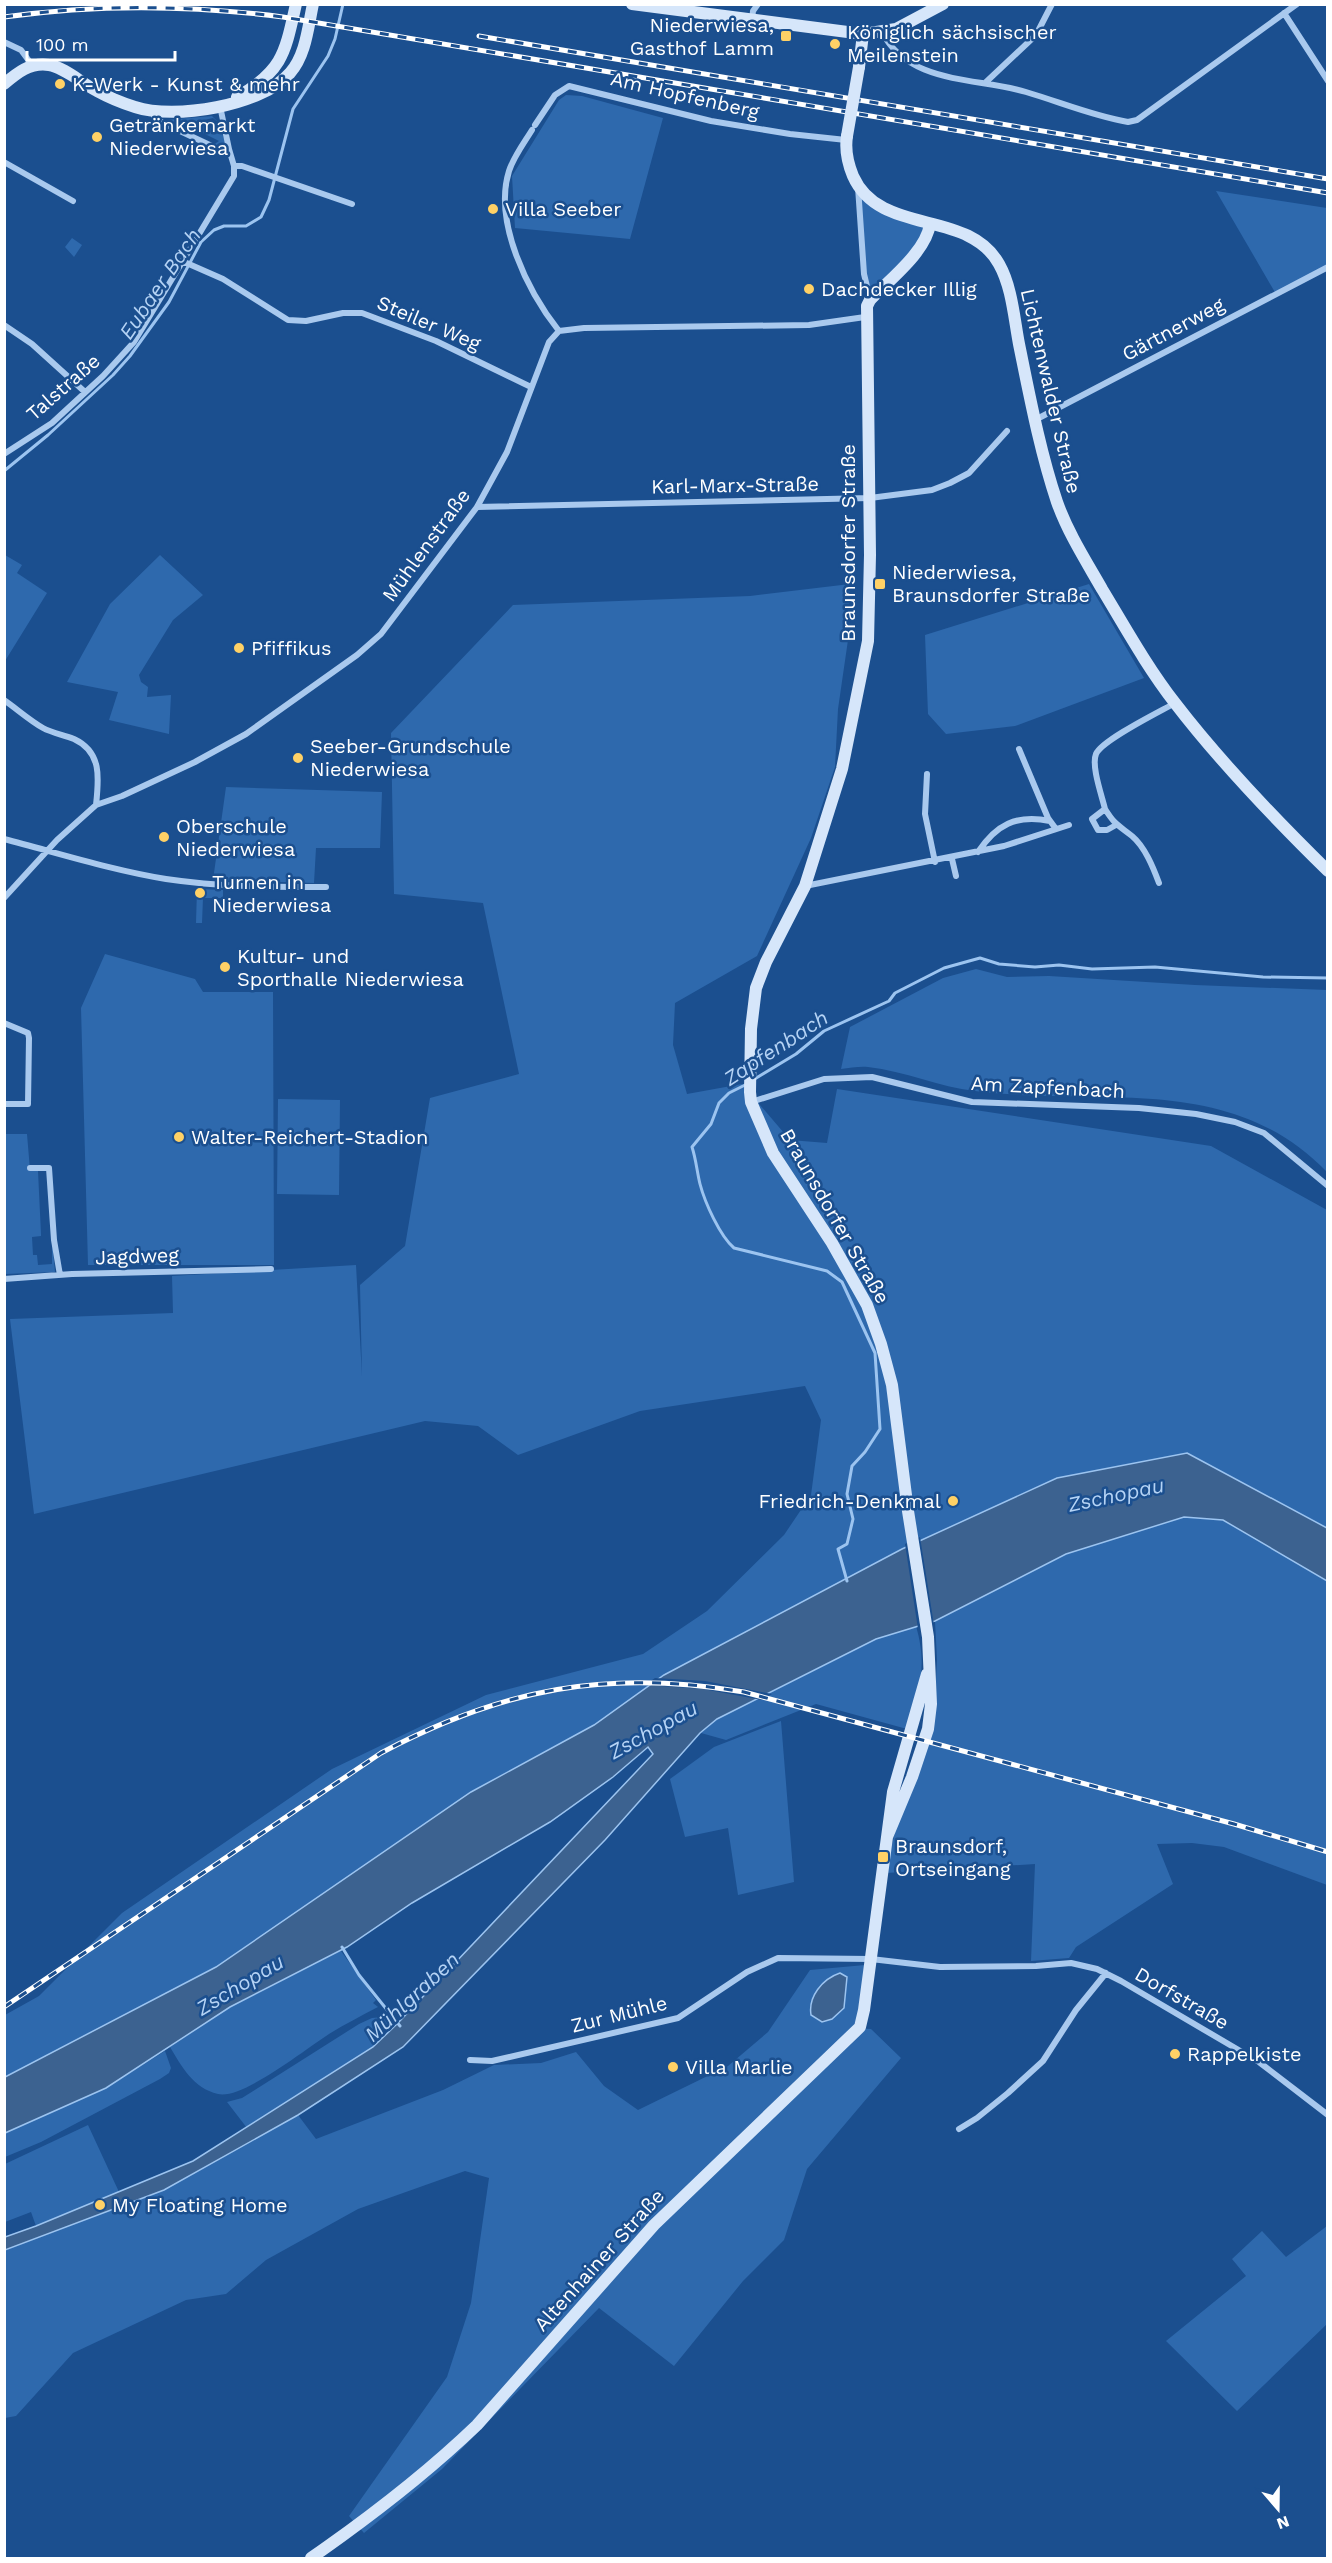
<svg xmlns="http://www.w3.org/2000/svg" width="1332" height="2563" viewBox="0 0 1332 2563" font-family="'Work Sans',sans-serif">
<rect width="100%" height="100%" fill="#1b4f8f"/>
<path fill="#2e69ad" d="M566,95l16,1 81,22 -33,121 -115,-11 -3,-52 47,-76z
M212,116l7,7 -6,-5 -9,2 -2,4 7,5 4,-4 7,1 6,20 -13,-1 6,-4 -40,-20 -10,3 -4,-4z
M858,186l8,9 64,29 -1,9 -59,67 -6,-26z
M1216,191l111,17v59l-51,27z
M72,238l10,7 -8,12 -9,-10z
M5,555l17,10 -5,8 30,20 -42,68z
M160,555l43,40 -30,25 -34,55 2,7 7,5 -1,10 24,-2 -2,39 -60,-14 9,-28 -51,-10 43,-78z
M850,584l-2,56 -10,69 -3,58 -24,71 -54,118 -82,47 -2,42 14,49 55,-10 48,56 37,3 10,-54 374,57 116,64v318l-140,-75 -130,25 -155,71 -238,126 -70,50 -123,67 -255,175 -211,110v-62l34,-19 83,-83 210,-144 154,-74 157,-41 64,-43 77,-76 27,-40 10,-75 -16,-34 -165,25 -122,44 -40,-29 -53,-5 -391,93 -24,-195 163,-6 -1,-37 184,-11 6,111 -2,-91 45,-39 25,-148 89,-24 -36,-171 -89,-9 -3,-161 122,-128 237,-9z
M1089,584l55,94 -129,48 -69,8 -18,-20 -3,-79z
M226,787l156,5 -2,56h-64l-2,35 -101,-3z
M197,889l26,1v8h-20l-1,25h-6z
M105,954l90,25 8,13h70l1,273h-186l-7,-257z
M976,969l31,8 42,-1 146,9 132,5v182c-98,-101 -228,-65 -352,-81 -36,-4 -70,-20 -107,-24 -8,-1 -18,1 -27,2l9,-42 93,-49z
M278,1099l62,1 -1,95 -62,-1z
M4,1134h23l3,36 8,1 3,63v2l-9,1 1,18h4l1,10 14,-1v-25l3,33 -50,2z
M1184,1517l39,3 104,61v304l-103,-38 -32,-4 -35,1 16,40 -97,63 -7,11 -38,3 4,-97 -149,9 10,-46 38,-109 3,-58 -2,-39 131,-67z
M916,1626c12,42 3,63 -9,103l-91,-25 -90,36 -25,-7 16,-14 159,-80z
M781,1721l13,161 -56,13 -10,-67 -43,9 -15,-58 44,-32z
M341,1951l35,49 -3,3 5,4c-17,9 -33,17 -49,27 -22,14 -87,66 -111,60 -25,-6 -36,-27 -48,-47l60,-40z
M865,1965l-6,47 -6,16 18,1 30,29 -94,111 -23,71 -41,41 -69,85 -75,-58 -157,161 -78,64 -15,-17 98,-139 24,-74 18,-125 -24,-7 -107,38 -92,51 -40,34 -40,6 -113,53 -57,63 -11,2v-168l159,-60 134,-75 18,24 127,-49 51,-25 47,-2 35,-11 28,34 34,24 90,-44 40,-34 42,-62z
M384,2017l4,7 -6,8 3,3 -12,12 -126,81 -20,-26 15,-4 117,-74 13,-6z
M165,2051l6,17 -2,5 -9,6 -119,63 -36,15v-24l101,-45z
M88,2125l31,67 -83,34 -5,-14 -26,10v-58z
M1327,2226v98l-90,87 -71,-70 80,-65 -14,-17 30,-28 24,26z"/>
<path fill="#3c6290" stroke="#9cc4f0" stroke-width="1.5" d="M1187,1453l140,75v53l-104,-61 -39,-3 -118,37 -131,67 -59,18 -159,80 -17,14 -95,107 -202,207 -105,68 -134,75 -159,60v-13l31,-11 157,-65 180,-114 25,-24 255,-269 -5,-7 -35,30 -63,45 -138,81 -65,44 -117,60 -124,81 -101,45v-56l211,-110 255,-175 123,-67 70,-50 238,-126 155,-71z
M840,1973l7,4 -3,31 -12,11 -10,3 -11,-7c-3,-18 11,-36 29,-42z"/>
<path fill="#1b4f8f" d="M920,1537l14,88 -16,4 -13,-85z
M655,1678l50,3 67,13 -10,6 -59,-11 -58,-4z"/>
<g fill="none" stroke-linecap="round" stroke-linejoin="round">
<path stroke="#9cc4f0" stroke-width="3" d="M4,471l44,-36 65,-60 17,-19 39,-54 32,-60 13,-12 10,-4h22l15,-9 8,-17 24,-91 35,-53 7,-17 8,-35
M753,1080l43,-26 28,-23 65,-30 6,-8 49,-25 36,-10 19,6 36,3 24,-2 33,4 63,-2 108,10 65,1
M747,1084l-18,9 -10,10 -8,21 -19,23c4,12 5,25 8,37 5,19 20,52 34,64l93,23 15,11 33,71 5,76 -15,23 -13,14 -5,28 6,25 -6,25 -9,5 9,32
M342,1947l17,28 41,51"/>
<path stroke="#a9c9ee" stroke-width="6" d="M1284,13l44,68
M752,20l1,-9 5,-7
M882,32c27,53 94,45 144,60 34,10 67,24 102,30l9,-2 160,-116
M4,42l17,8 11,15
M985,83l51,-48 16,-31
M220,106l9,43
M535,125l20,-30 14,-9 142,35 79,13 56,6
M532,130c-8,13 -18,26 -23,41 -16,51 19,121 50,160
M4,162l69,39
M234,166h8l110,38
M858,187l6,87 6,25
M182,261l41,18 65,41 18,1 37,-8h19l74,28 95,46
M4,325l28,19 53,48
M1035,420l293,-153
M4,454l48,-31 51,-47 31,-34 100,-166v-10l-5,-17 -13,-1 -55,-26 -7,-6 -1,-5
M477,507l393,-9 62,-8 18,-7 19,-10 38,-42
M4,700c13,9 25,20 39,28 9,5 21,7 31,11 28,13 25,39 22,66
M1019,749l29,69 8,11
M927,774l-2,40 10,48
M1105,809c10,16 13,16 27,27 13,11 21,31 27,47
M1116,825l-9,5h-9l-6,-11 13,-10c-3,-13 -14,-43 -9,-55 6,-14 63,-42 79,-51
M4,839c54,14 107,31 162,40 53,8 107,8 160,8
M978,852c18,-27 38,-38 72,-31
M952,859l4,17
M805,886l199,-40 65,-21
M4,898l53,-58 39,-35 26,-9 73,-34 51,-28 111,-79 24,-21 96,-127 30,-55 42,-110 10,-11 25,-3 225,-3 56,-8
M4,1023l24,10 1,5 -1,66h-24
M751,1102l73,-23 48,-2 100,25 167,6 57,6 39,8 29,11 64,53
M30,1168h19l5,72 6,35
M4,1279l68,-5 199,-5
M470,2060l22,1 186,-43 69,-46 31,-14 93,1 69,8 96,-1 35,-3 26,6 24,12 138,81 69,53
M959,2129l18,-11 31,-25 35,-32 33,-51 30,-37"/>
<path stroke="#d6e6fa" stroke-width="12" d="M632,4l231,30 33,-5 47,-25
M859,67l4,-33
M4,84c13,-11 26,-22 45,-19 17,3 32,18 48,26 11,6 25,12 38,16 39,13 127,-1 155,-34 16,-18 18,-46 23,-69
M237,97c46,-26 48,-44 59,-93
M847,136c-2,13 1,28 6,40 27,61 115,32 146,88 13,23 15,54 20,80 11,54 21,107 38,158 11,31 29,59 45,87 23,38 45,78 73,114 46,60 99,115 153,168
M887,1837l25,-60 16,-48 3,-25 -3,-67 -20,-126 -16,-126 -11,-41 -14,-39 -35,-62 -59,-90 -22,-51 -1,-10 1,-63 5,-41 10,-26 39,-76 37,-117 26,-128 2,-86 -3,-249 3,-6c19,-20 56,-48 60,-76
M311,2558c59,-41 114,-83 166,-133l177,-200 206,-198 4,-17 29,-218 34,-118"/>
<g stroke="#fff" stroke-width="5">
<path id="rail" d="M4,17c94,-13 186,-12 279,0l1045,176
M479,36l849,143
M4,2007l377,-254c122,-65 227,-84 363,-61l490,132 94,28"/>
</g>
<use href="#rail" stroke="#1b4f8f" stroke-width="3" stroke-dasharray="9" stroke-linecap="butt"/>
<path stroke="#d6e6fa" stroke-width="12" d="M847,136l12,-69"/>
</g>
<g fill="#ffd166" stroke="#1b4f8f" stroke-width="2">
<rect x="780" y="30" width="12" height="12" rx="3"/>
<circle cx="835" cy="44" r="6"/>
<circle cx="60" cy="84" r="6"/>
<circle cx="97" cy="137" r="6"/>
<circle cx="493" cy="209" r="6"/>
<circle cx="809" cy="289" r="6"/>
<rect x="874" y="578" width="12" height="12" rx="3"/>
<circle cx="239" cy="648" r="6"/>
<circle cx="298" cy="758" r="6"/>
<circle cx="164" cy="837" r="6"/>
<circle cx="200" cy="893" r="6"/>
<circle cx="225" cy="967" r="6"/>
<circle cx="179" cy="1137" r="6"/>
<circle cx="953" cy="1501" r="6"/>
<rect x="877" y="1851" width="12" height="12" rx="3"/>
<circle cx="1175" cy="2054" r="6"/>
<circle cx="673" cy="2067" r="6"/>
<circle cx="100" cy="2205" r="6"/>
</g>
<g text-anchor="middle" stroke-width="5" stroke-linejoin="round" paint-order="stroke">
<g font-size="20" fill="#fff" stroke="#1b4f8f" text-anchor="start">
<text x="774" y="32" text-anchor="end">Niederwiesa,<tspan x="774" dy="23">Gasthof Lamm</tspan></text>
<text x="847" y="39">Königlich sächsischer<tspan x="847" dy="23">Meilenstein</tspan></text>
<text x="72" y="91">K-Werk - Kunst &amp; mehr</text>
<text x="109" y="132">Getränkemarkt<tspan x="109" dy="23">Niederwiesa</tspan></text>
<text x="505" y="216">Villa Seeber</text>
<text x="821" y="296">Dachdecker Illig</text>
<text x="892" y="579">Niederwiesa,<tspan x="892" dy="23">Braunsdorfer Straße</tspan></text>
<text x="251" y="655">Pfiffikus</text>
<text x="310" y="753">Seeber-Grundschule<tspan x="310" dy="23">Niederwiesa</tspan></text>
<text x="176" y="833">Oberschule<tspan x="176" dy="23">Niederwiesa</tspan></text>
<text x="212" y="889">Turnen in<tspan x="212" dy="23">Niederwiesa</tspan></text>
<text x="237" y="963">Kultur- und<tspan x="237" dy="23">Sporthalle Niederwiesa</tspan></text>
<text x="191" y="1144">Walter-Reichert-Stadion</text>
<text x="941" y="1508" text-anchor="end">Friedrich-Denkmal</text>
<text x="895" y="1853">Braunsdorf,<tspan x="895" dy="23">Ortseingang</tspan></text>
<text x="1187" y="2061">Rappelkiste</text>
<text x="685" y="2074">Villa Marlie</text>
<text x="112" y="2212">My Floating Home</text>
</g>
<g font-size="20" fill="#fff" stroke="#1b4f8f">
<text transform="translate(685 95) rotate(13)" y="7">Am Hopfenberg</text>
<text transform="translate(429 323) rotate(23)" y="7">Steiler Weg</text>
<text transform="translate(1173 329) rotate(-28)" y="7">Gärtnerweg</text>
<text transform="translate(63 387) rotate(-41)" y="7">Talstraße</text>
<text transform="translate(1051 391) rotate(77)" y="7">Lichtenwalder Straße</text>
<text transform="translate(735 485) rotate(-1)" y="7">Karl-Marx-Straße</text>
<text transform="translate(848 543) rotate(-90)" y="7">Braunsdorfer Straße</text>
<text transform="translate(426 545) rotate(-54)" y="7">Mühlenstraße</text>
<text transform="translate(1048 1087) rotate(3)" y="7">Am Zapfenbach</text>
<text transform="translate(835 1216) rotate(60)" y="7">Braunsdorfer Straße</text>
<text transform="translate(137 1256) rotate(-2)" y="7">Jagdweg</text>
<text transform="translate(1182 1998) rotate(30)" y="7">Dorfstraße</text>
<text transform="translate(619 2014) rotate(-14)" y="7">Zur Mühle</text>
<text transform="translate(599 2260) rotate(-48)" y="7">Altenhainer Straße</text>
</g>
<g font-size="21" font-style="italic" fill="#b5d3f5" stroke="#1b4f8f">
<text transform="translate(160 284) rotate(-56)" y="7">Eubaer Bach</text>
<text transform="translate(776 1048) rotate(-33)" y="7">Zapfenbach</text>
<text transform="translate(1116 1495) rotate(-12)" y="7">Zschopau</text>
<text transform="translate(653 1730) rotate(-29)" y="7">Zschopau</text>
<text transform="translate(240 1985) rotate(-31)" y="7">Zschopau</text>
<text transform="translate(412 1997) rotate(-43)" y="7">Mühlgraben</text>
</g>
</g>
<rect width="1332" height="2563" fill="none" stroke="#ffffff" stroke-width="12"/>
<g transform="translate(1278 2509) rotate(160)" stroke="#1b4f8f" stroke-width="4.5" paint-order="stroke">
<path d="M0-4.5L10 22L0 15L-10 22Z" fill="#ffffff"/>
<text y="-9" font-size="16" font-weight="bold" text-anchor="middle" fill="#ffffff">N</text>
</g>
<path d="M27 51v9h148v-9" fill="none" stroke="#ffffff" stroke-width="3"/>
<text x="36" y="51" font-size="18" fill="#ffffff" stroke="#1b4f8f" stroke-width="4.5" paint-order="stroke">100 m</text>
</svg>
